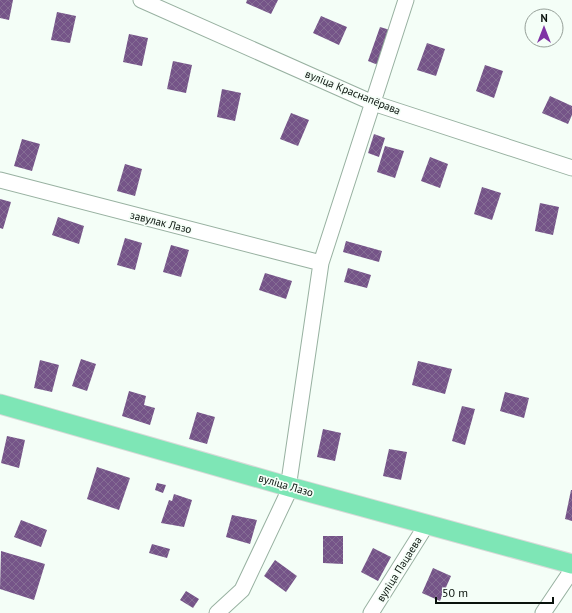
<svg xmlns="http://www.w3.org/2000/svg" width="572" height="613" viewBox="0 0 572 613" font-family="'PT Sans',sans-serif">
<defs>
<pattern id="building-cross-hatch" width="8" height="8" patternUnits="userSpaceOnUse"><rect width="8" height="8" fill="#755488"/><path d="M0 0l8 8M0 8l8-8" fill="none" stroke="#856d94"/></pattern>
</defs>
<rect width="100%" height="100%" fill="#f4fef7"/>
<path fill="url(#building-cross-hatch)" d="M0,0h13l-4,20 -9,-2z
M247,0h31l-7,14 -25,-11z
M57,12l19,4 -6,27 -19,-3z
M321,16l26,11 -8,18 -26,-12z
M380,27l10,3 -12,35 -10,-4z
M129,34l19,4 -6,28 -19,-4z
M427,43l18,6 -9,27 -19,-6z
M173,61l19,4 -6,28 -19,-4z
M485,65l18,6 -9,27 -18,-7z
M222,89l19,4 -6,28 -18,-4z
M550,96l22,10v9l-4,9 -26,-11z
M291,113l18,7 -11,26 -18,-7z
M374,134l11,4 -6,19 -11,-4z
M22,139l18,5 -8,27 -18,-5z
M385,146l19,5 -9,27 -18,-6z
M430,157l18,7 -8,24 -19,-7z
M125,164l17,5 -7,27 -18,-5z
M482,187l19,6 -9,27 -18,-6z
M0,199l11,3 -8,27 -3,-1z
M540,203l19,4 -6,28 -18,-4z
M58,217l26,9 -5,18 -27,-9z
M125,238l17,5 -7,27 -18,-5z
M346,241l36,10 -3,11 -36,-10z
M171,245l18,5 -8,27 -18,-5z
M348,268l23,7 -4,13 -23,-6z
M265,273l27,8 -6,18 -27,-9z
M81,359l15,5 -9,27 -15,-5z
M40,360l19,5 -7,27 -18,-4z
M418,361l34,8 -7,25 -33,-9z
M129,391l17,5 -2,9 11,3 -5,17 -28,-9z
M505,392l24,6 -5,20 -24,-7z
M462,406l13,3 -10,36 -13,-4z
M197,412l18,5 -8,27 -18,-5z
M323,429l18,4 -6,28 -18,-4z
M7,436l18,4 -6,28 -18,-5z
M389,449l18,3 -6,28 -18,-4z
M97,467l33,11 -11,32 -32,-11z
M157,483l9,2 -3,8 -8,-3z
M571,490h1v31l-7,-2z
M174,494l18,6 -8,27 -23,-4 8,-23 3,1z
M232,515l25,5 -7,24 -24,-7z
M21,520l26,10 -6,17 -27,-10z
M323,536h20v28l-20,-1z
M152,544l18,5 -3,9 -18,-5z
M373,548l18,9 -13,24 -17,-9z
M1,551l44,13 -11,36 -34,-11z
M275,560l22,16 -11,16 -22,-16z
M433,568l18,8 -11,25 -18,-8z
M186,591l13,8 -6,9 -13,-8z"/>
<g fill="none" stroke-linecap="round" stroke-linejoin="round">
<g stroke="#98b1a1" stroke-width="17">
<path id="minor" d="M141,0l232,103 199,65
M0,180l321,83
M217,613l25,-23 45,-95 34,-232 85,-263
M371,613l56,-89
M543,613l29,-43"/>
</g>
<g stroke="#d8d9d8" stroke-width="21">
<path id="major" d="M0,404l290,83 282,77"/>
</g>
<use href="#minor" stroke="#fff" stroke-width="15"/>
<use href="#major" stroke="#7ee6b6" stroke-width="19"/>
</g>
<g text-anchor="middle" stroke-width="3.5" stroke-linejoin="round" paint-order="stroke">
<g font-size="11" fill="#09120c" stroke="#f4fef7">
<text transform="translate(353 92) rotate(22)" y="4">вуліца Краснапёрава</text>
<text transform="translate(161 222) rotate(14)" y="4">завулак Лазо</text>
<text transform="translate(286 485) rotate(16)" y="4">вуліца Лазо</text>
<text transform="translate(399 569) rotate(-58)" y="4">вуліца Пацаева</text>
</g>
</g>
<g transform="translate(544 28)"><circle r="19" fill="#f4fef7" stroke="#96a099"/>
<path d="M0-3L7 15L0 10L-7 15Z" fill="#8034a5"/>
<text y="-6" font-size="11" font-weight="bold" text-anchor="middle" fill="#09120c">N</text>
</g>
<path d="M436 597v6h117v-6" fill="none" stroke="#09120c" stroke-width="2"/>
<text x="442" y="597" font-size="12" fill="#09120c" stroke="#f4fef7" stroke-width="3" paint-order="stroke">50 m</text>
</svg>
